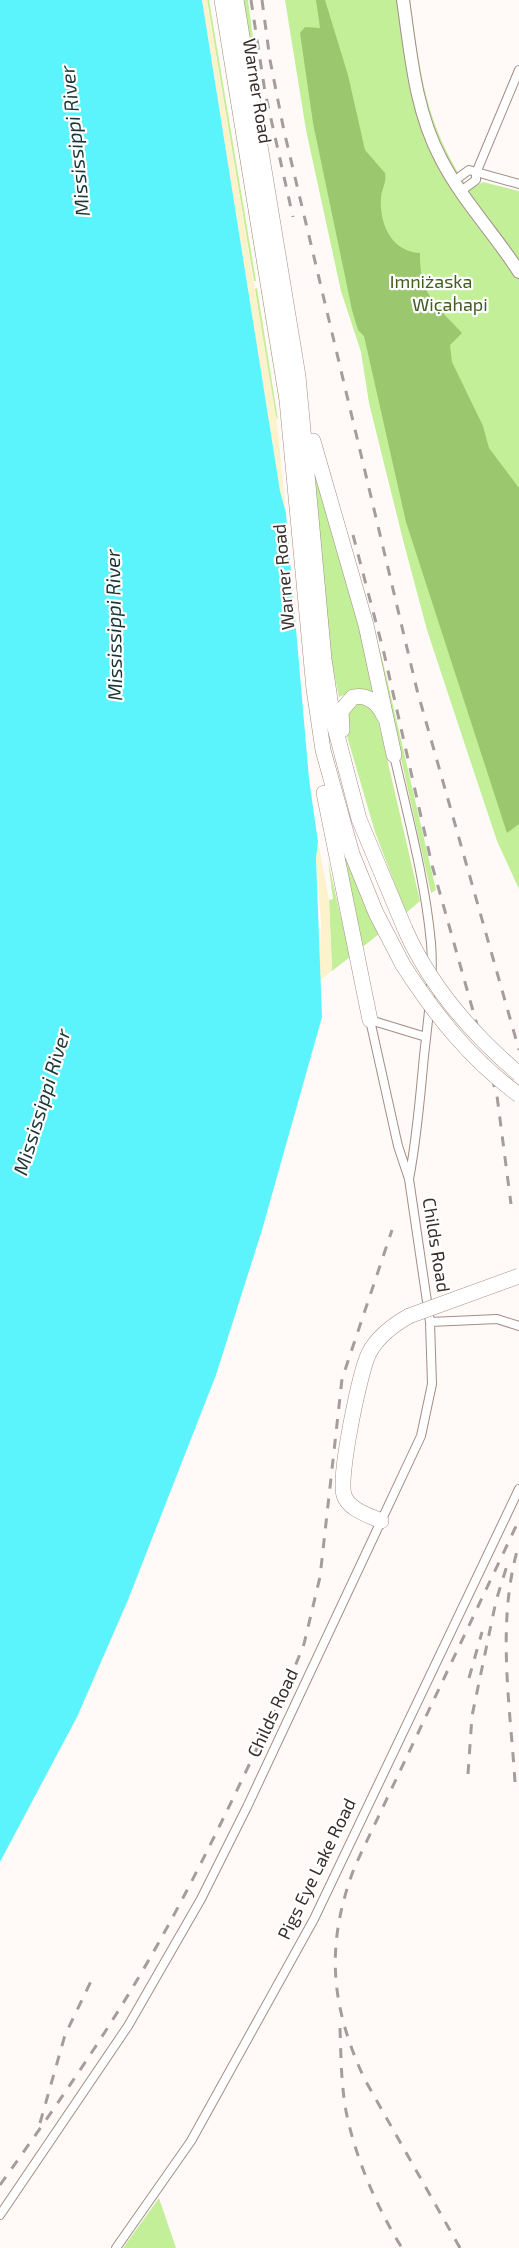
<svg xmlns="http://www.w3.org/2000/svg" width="519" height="2248" viewBox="0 0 519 2248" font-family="'Exo 2',sans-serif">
<rect width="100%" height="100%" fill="#fffaf8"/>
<path fill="#c2ef98" d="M207,0h2l47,281h-2z
M214,0l59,342 8,71z
M242,0h6l12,92v13z
M285,0h125c11,77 15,124 59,190l14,-8 36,9v698l-22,-48 -32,-96 -38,-115 -24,-90 -34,-137 -8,-51 -20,-61 -35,-161z
M257,288l21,132 -4,-7 -19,-124z
M319,481l58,214 -18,-6 -20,8 -9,-43 -15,-172z
M364,593l18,65 54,232 -5,3z
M364,702l12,9 44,190 -14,12 -31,-81 -28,-96 -2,-15 6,-16z
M341,846l38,88 -19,15z
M328,861l22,96 -18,14 -3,-71 4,-1z
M159,2198l17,50h-53z"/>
<path fill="#9bc86f" d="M316,0h9l23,75 17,75 20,23c2,9 -3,15 -4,24 -2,26 10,55 39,56 -1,41 16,52 42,80l-12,12 2,17 31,64 6,22 30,40v336l-12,9 -101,-311 -42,-186 -6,-6 -6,-20 -39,-187 -13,-90 5,-6 15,1z"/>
<path fill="#fcf2cc" d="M202,0h5l70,422 9,91 -6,-22z
M318,842l11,58 3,71 -13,10 2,-59 -5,-64z"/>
<path fill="#5cf4fc" d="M0,0h202l78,491 6,22 23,266 9,63 -2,16 6,159 -60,213 -46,145 -88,225 -51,117 -77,145z"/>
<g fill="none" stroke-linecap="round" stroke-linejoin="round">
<g stroke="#a38e85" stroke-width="10">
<path id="street" d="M454,181l15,-11 50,14
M461,191l15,-11v-7l43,-103
M394,755c14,62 31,124 37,188 3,37 -3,76 -7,113 -4,41 -7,82 -15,123
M430,1322l67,-3 22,7
M0,2215l128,-189 73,-127 46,-92 174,-371 11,-52 -2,-62 -21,-143 -11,-33 -28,-126 56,17
M116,2248l75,-107 123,-222 205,-430"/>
</g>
<g stroke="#a38e85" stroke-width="14">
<path id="secondary" d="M403,0c8,55 12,110 38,159 21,41 54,75 78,113"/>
</g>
<g stroke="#a38e85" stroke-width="16">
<path id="highway" d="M222,0l65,400 27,289 9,61 29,104 24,59 27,52
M236,0l62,376 26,283 9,61 26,99 46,110
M313,441l53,184 28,130
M342,730l-1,-19 12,-14c15,-3 25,6 31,19
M324,793l46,227
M381,1521c-13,-6 -33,-12 -37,-26 -6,-18 16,-124 25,-142 9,-17 24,-28 40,-37"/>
</g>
<use href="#street" stroke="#fff" stroke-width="8"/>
<use href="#secondary" stroke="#fff" stroke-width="12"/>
<use href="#highway" stroke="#fff" stroke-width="15"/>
<path stroke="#a49d9b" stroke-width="3" stroke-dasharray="10 10" stroke-linecap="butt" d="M251,0l14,92 28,125
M262,0l8,60 14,71 133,559 102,360
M353,535l31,118 48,212 65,231 14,108
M469,1678l13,-46
M468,1774l4,-58 24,-115 13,-42
M515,1782c-5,-79 -19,-161 4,-238
M340,2028c1,28 1,55 6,83 9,46 31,97 56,137
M40,2123l25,-88 28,-58
M0,2185c50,-70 99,-140 143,-215 55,-94 100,-193 147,-291l14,-35 16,-67 22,-198 50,-149
M460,2248l-95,-168c-35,-75 -40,-136 -10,-214l164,-346"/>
<g stroke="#a38e85" stroke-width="16" stroke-linecap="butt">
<path id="highway-bridge" d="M405,929c25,57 67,105 114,145
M403,965c32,50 68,95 116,130
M409,1316l110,-40"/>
</g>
<use href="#highway-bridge" stroke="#fff" stroke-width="15"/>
</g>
<g text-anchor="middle" stroke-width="4.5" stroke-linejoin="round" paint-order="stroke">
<g font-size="18" fill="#382f2c" stroke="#fff">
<text transform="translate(257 91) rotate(81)" y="6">Warner Road</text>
<text transform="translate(284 577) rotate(-95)" y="6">Warner Road</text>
<text transform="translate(436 1245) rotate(81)" y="6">Childs Road</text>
<text transform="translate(273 1713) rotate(-65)" y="6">Childs Road</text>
<text transform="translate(317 1869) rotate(-64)" y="6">Pigs Eye Lake Road</text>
</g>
<g font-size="18" fill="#415e21" stroke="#fff">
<text x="431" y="288">Imniżaska</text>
<text x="450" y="311">Wic̣aḣapi</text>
</g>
<g font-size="20" font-style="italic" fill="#1c3637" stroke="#fff">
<text transform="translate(75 141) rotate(-96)" y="7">Mississippi River</text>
<text transform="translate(114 625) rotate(-91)" y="7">Mississippi River</text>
<text transform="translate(42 1102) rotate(-73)" y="7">Mississippi River</text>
</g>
</g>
</svg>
